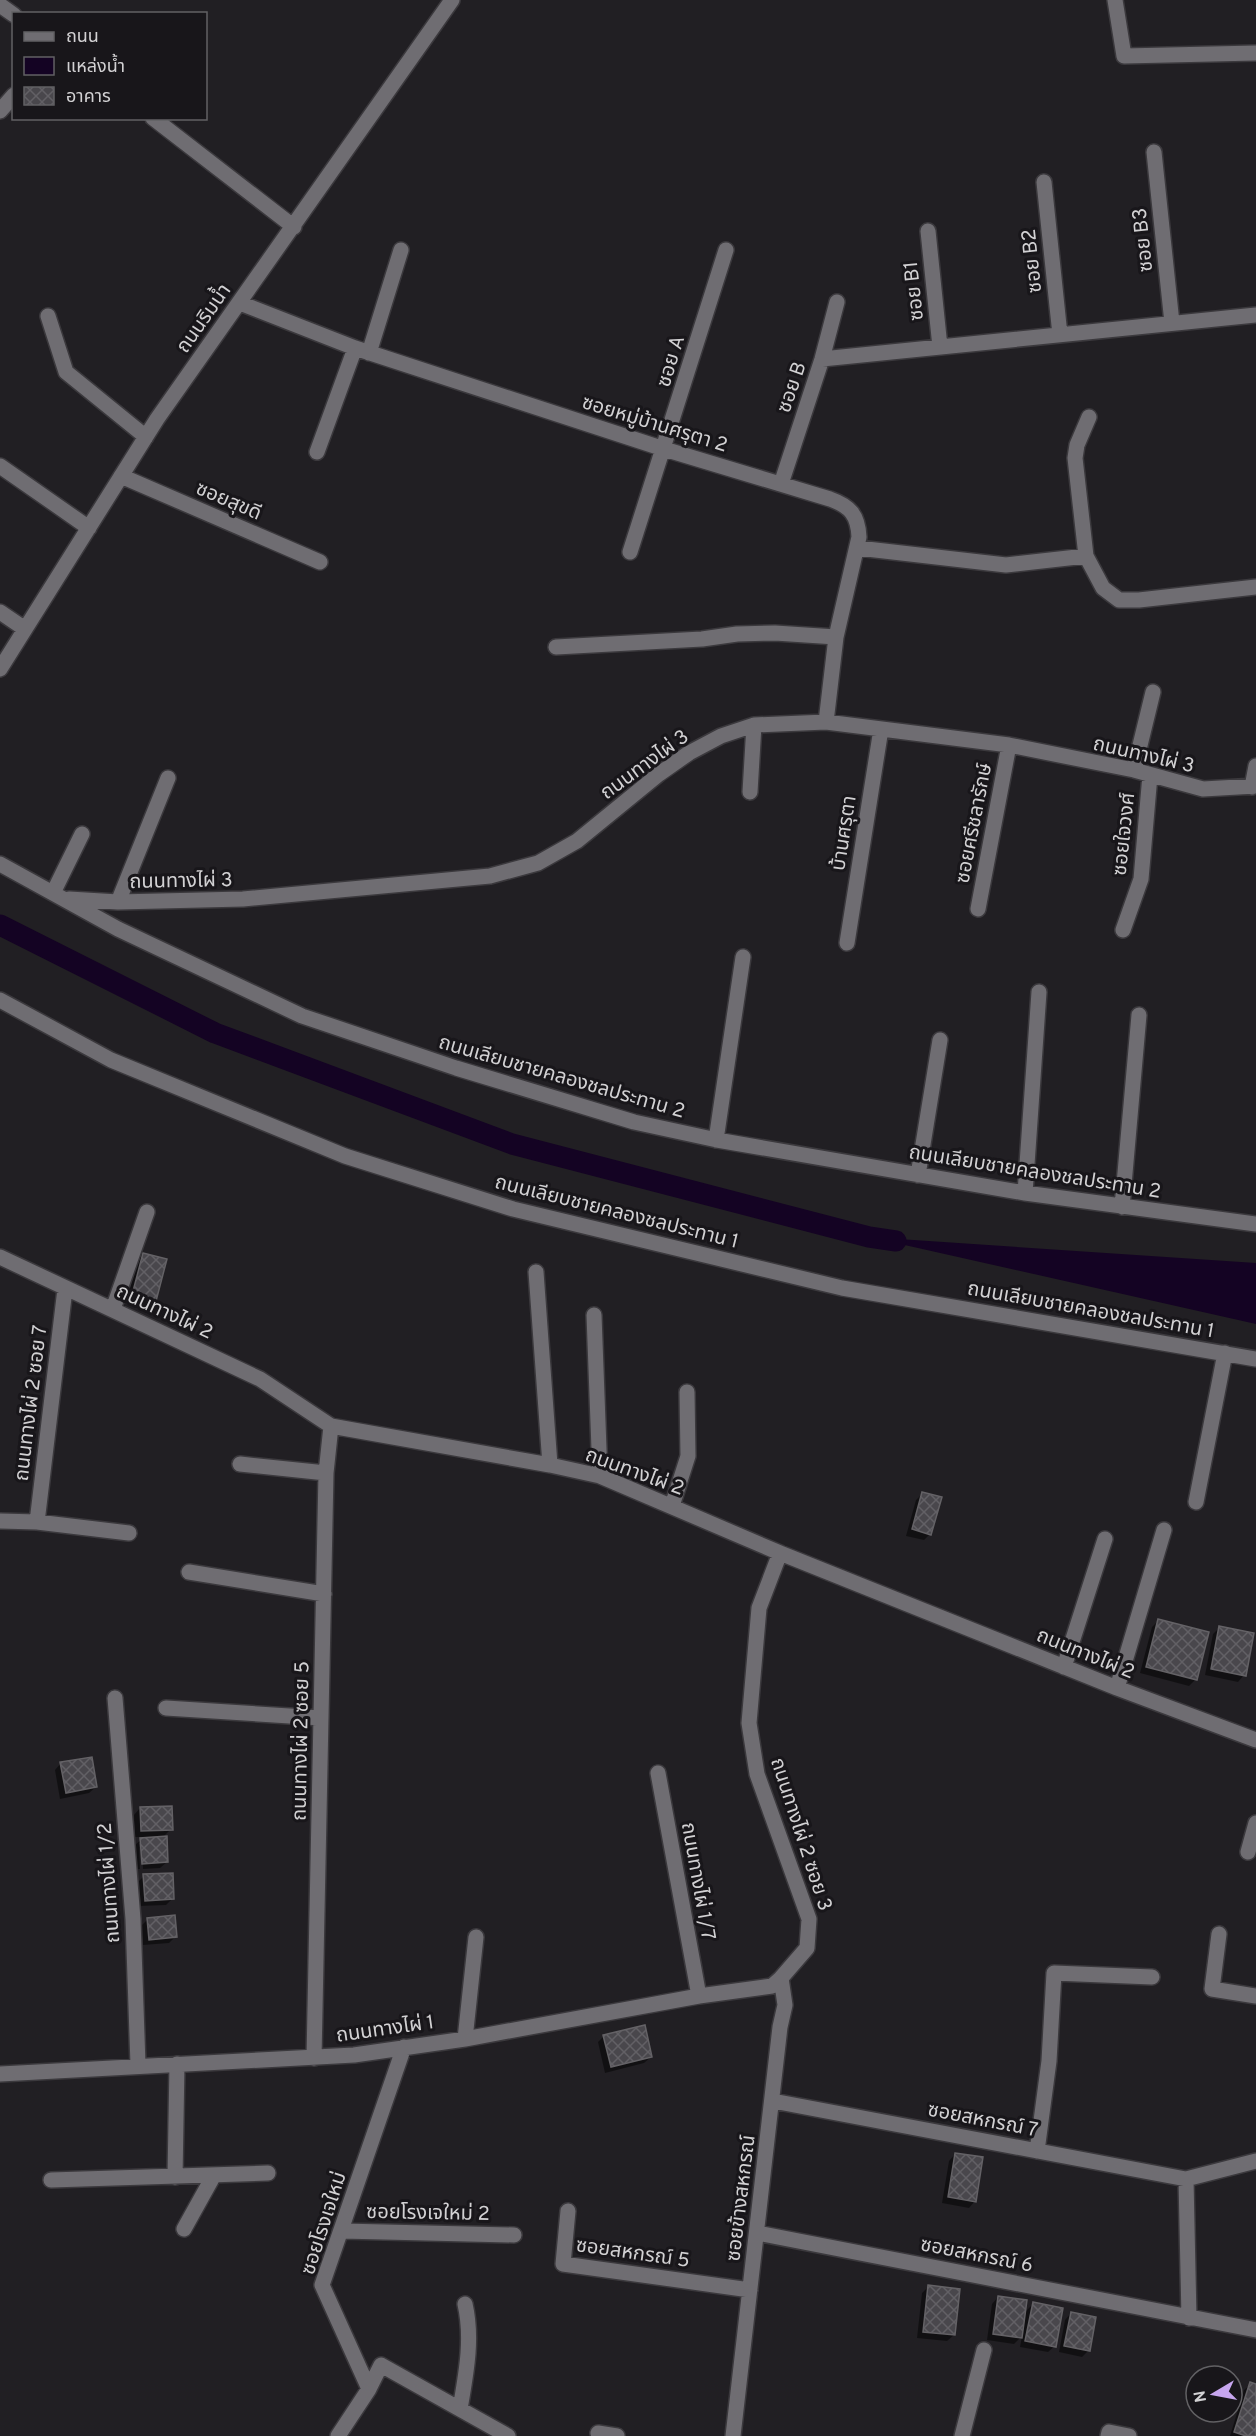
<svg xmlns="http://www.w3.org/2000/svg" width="1256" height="2436" viewBox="0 0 1256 2436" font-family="Overpass,'Noto Sans Thai',sans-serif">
<defs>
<pattern id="building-cross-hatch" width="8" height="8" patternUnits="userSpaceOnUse" patternTransform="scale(1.5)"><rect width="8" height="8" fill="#49474c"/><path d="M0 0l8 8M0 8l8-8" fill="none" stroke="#626065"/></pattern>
</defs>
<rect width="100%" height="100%" fill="#211f23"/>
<path fill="#140323" d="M869,1237l387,26v61z"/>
<path fill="#0007" d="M143,1254l12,47 -7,6 -21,-6 10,-40z
M922,1494l8,40 -6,6 -18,-4 10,-36z
M1159,1620l37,59 -7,7 -49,-13 12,-46z
M1219,1628l25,47 -6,7 -33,-7 8,-41z
M61,1763l35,24 -7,6 -29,6 -5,-29z
M140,1808l31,21 -9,9 5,24 -7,6 -17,1 -1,-26h-3l1,26h-4l-2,-23 10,-9h-9l-1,-22z
M144,1876l29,22 -7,7 -27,1 -1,-24z
M148,1919l27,18 -6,6 -26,2 -2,-19z
M604,2036l47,21 -7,6 -39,10 -7,-31z
M955,2154l20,47 -6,7 -27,-5 7,-42z
M928,2287l26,48 -7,6 -30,-3 5,-45z
M998,2297l26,16 9,-9 22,42 -7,6 -28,-5 2,-11 -8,8 -27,-4 5,-36z
M1071,2313l18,37 -7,7 -23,-5 6,-32z
M1251,2384l5,2v50h-26l14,-46z"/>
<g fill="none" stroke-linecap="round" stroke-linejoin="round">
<path stroke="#140323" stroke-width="21" d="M0,925l215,108 297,111 357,93 27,4"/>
</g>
<path fill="url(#building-cross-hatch)" stroke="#646266" stroke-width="1.5" d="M143,1253l24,6 -11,42 -24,-6z
M922,1492l20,5 -11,38 -19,-6z
M1158,1619l51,13 -12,48 -51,-13z
M1219,1626l35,7 -8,43 -35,-7z
M92,1757l5,30 -31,6 -6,-31z
M172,1806l1,24 -32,1 -1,-24z
M167,1836l1,26 -26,2 -2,-26z
M173,1873l1,26 -29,2 -2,-27z
M175,1915l2,22 -28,3 -2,-22z
M645,2025l7,32 -41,10 -8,-32z
M955,2153l28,4 -7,45 -28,-5z
M928,2285l32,4 -5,46 -32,-3z
M998,2296l29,4 -5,38 -29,-4z
M1033,2302l30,6 -7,39 -31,-6z
M1071,2312l25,5 -6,34 -26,-5z
M1250,2382l6,2v52h-10l-12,-4z"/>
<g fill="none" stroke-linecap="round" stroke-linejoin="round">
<g stroke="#3b393d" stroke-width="18">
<path id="street" d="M1115,0l9,56 132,-3
M0,5l14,10
M0,111l14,-16
M153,118l141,109
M1154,152l18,171
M1044,182l16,153
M928,231l12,116
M240,303l115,45 309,101 166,50c20,7 28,16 29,38l-23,100 -10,85
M48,316l18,56 80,65
M369,353l32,-103
M822,359l434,-44
M1089,417l-12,28 -2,13 11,98 17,32 16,12h20l117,-13
M317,452l38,-104
M0,466l89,62
M121,476l199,86
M781,484l41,-125 15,-57
M858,548l148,17 80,-9
M630,552l96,-302
M0,612l25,17
M556,647l146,-8 35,-5 38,-1 61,4
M0,669l157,-250 295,-419
M1134,770l19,-78
M1252,787l4,-21
M750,792l4,-67
M0,864l118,65 184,87 154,52 178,54 83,18 308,53 231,31
M53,893l29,-59
M69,899l49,3 125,-3 247,-23 48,-13 39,-22 82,-67 30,-21 32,-17 33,-11 72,-3 183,23 125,25 69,19 53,-3
M118,902l50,-124
M978,909l31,-164
M1123,930l18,-51 9,-104
M847,943l34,-214
M0,1000l111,60 234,96 168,53 329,79 414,71
M716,1140l27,-183
M918,1175l22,-135
M1025,1193l14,-201
M1122,1207l17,-192
M0,1257l260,122 71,47 219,39 50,11 180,77 337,135 139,52
M536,1272l14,193
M113,1309l34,-97
M594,1315l6,161
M240,1464l86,9
M1196,1502l29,-149
M672,1506l16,-50 -1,-64
M0,1521l37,1 92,11
M37,1522l28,-233
M780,1553l-21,55 -10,115 8,51 52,145 -2,29 -26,30
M189,1572l135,22
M1064,1667l41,-128
M1117,1688l47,-158
M115,1698l18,221 5,146
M166,1708l155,10
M658,1773l41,223
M1248,1852l8,-29
M1219,1934l-7,55 44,7
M465,2039l11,-102
M314,2058l12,-585 5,-47
M0,2074l354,-19 111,-16 234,-43 73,-10 9,-8 4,27 -5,22 -47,409
M773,2101l413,78 70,-18
M1037,2151l12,-90 5,-88 98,4
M175,2177l2,-113
M1186,2179l3,139
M51,2180l217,-7
M568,2211l-5,53 187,26
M184,2229l30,-54
M342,2231l172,4
M757,2233l499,97
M369,2389l-47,-104 82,-238
M460,2409c6,-35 13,-70 5,-105
M598,2433l19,3
M338,2436l31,-47 12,-24 127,71
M962,2436l22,-86
M1108,2436l1,-4 20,4"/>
</g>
<use href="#street" stroke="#6f6d72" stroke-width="15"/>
</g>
<g text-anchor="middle" stroke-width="6" stroke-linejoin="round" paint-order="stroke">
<g font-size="20" fill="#d2d1d3" stroke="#18161a">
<text transform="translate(1142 240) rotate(-96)" y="7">ซอย B3</text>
<text transform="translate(1031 261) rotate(-96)" y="7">ซอย B2</text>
<text transform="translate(913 291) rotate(-96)" y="7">ซอย B1</text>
<text transform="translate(203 318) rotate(-55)" y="7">ถนนริมน้ำ</text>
<text transform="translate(670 361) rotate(-73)" y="7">ซอย A</text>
<text transform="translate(791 387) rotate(-71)" y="7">ซอย B</text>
<text transform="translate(655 423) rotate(17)" y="7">ซอยหมู่บ้านศรุตา 2</text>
<text transform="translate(229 500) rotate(23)" y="7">ซอยสุขดี</text>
<text transform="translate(1144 754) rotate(13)" y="7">ถนนทางไผ่ 3</text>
<text transform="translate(644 764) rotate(-36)" y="7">ถนนทางไผ่ 3</text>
<text transform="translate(973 823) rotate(-79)" y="7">ซอยศรีชลารักษ์</text>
<text transform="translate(843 833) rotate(-81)" y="7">บ้านศรุตา</text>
<text transform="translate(1123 834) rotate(-84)" y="7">ซอยใจวงศ์</text>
<text transform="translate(181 880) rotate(-1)" y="7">ถนนทางไผ่ 3</text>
<text transform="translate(562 1076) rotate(16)" y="7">ถนนเลียบชายคลองชลประทาน 2</text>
<text transform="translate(1035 1171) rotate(9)" y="7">ถนนเลียบชายคลองชลประทาน 2</text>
<text transform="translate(617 1211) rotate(14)" y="7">ถนนเลียบชายคลองชลประทาน 1</text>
<text transform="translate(1091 1309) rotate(10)" y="7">ถนนเลียบชายคลองชลประทาน 1</text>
<text transform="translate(165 1311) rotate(25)" y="7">ถนนทางไผ่ 2</text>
<text transform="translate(30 1403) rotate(-83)" y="7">ถนนทางไผ่ 2 ซอย 7</text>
<text transform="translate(635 1471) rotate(20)" y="7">ถนนทางไผ่ 2</text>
<text transform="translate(1086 1653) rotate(22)" y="7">ถนนทางไผ่ 2</text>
<text transform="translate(300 1741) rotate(-89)" y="7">ถนนทางไผ่ 2 ซอย 5</text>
<text transform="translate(802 1834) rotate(72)" y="7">ถนนทางไผ่ 2 ซอย 3</text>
<text transform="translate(699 1881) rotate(80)" y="7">ถนนทางไผ่ 1/7</text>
<text transform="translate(108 1883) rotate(-94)" y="7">ถนนทางไผ่ 1/2</text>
<text transform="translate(385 2028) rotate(-8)" y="7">ถนนทางไผ่ 1</text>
<text transform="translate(983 2119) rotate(11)" y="7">ซอยสหกรณ์ 7</text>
<text transform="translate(740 2198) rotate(-83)" y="7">ซอยข้างสหกรณ์</text>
<text transform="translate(428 2212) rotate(1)" y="7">ซอยโรงเจใหม่ 2</text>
<text transform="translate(323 2223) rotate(-72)" y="7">ซอยโรงเจใหม่</text>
<text transform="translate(633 2252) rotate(8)" y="7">ซอยสหกรณ์ 5</text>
<text transform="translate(977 2254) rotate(11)" y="7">ซอยสหกรณ์ 6</text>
</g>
</g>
<rect x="12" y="12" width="195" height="108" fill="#18161a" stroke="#626164" stroke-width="1.5"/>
<rect x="24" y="32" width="30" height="9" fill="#6f6d72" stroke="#626164" stroke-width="1.5"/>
<text x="66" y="42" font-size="18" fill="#d2d1d3">ถนน</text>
<rect x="24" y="57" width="30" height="18" fill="#140323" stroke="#626164" stroke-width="1.5"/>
<text x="66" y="72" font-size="18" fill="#d2d1d3">แหล่งน้ำ</text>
<rect x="24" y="87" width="30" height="18" fill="url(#building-cross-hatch)" stroke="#626164" stroke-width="1.5"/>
<text x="66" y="102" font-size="18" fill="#d2d1d3">อาคาร</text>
<g transform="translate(1214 2394) rotate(260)"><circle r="28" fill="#18161a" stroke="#626164" stroke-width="1.5"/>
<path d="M0-4.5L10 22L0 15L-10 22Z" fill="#c7a6ef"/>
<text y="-9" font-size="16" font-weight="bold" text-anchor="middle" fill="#d2d1d3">N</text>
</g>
</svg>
